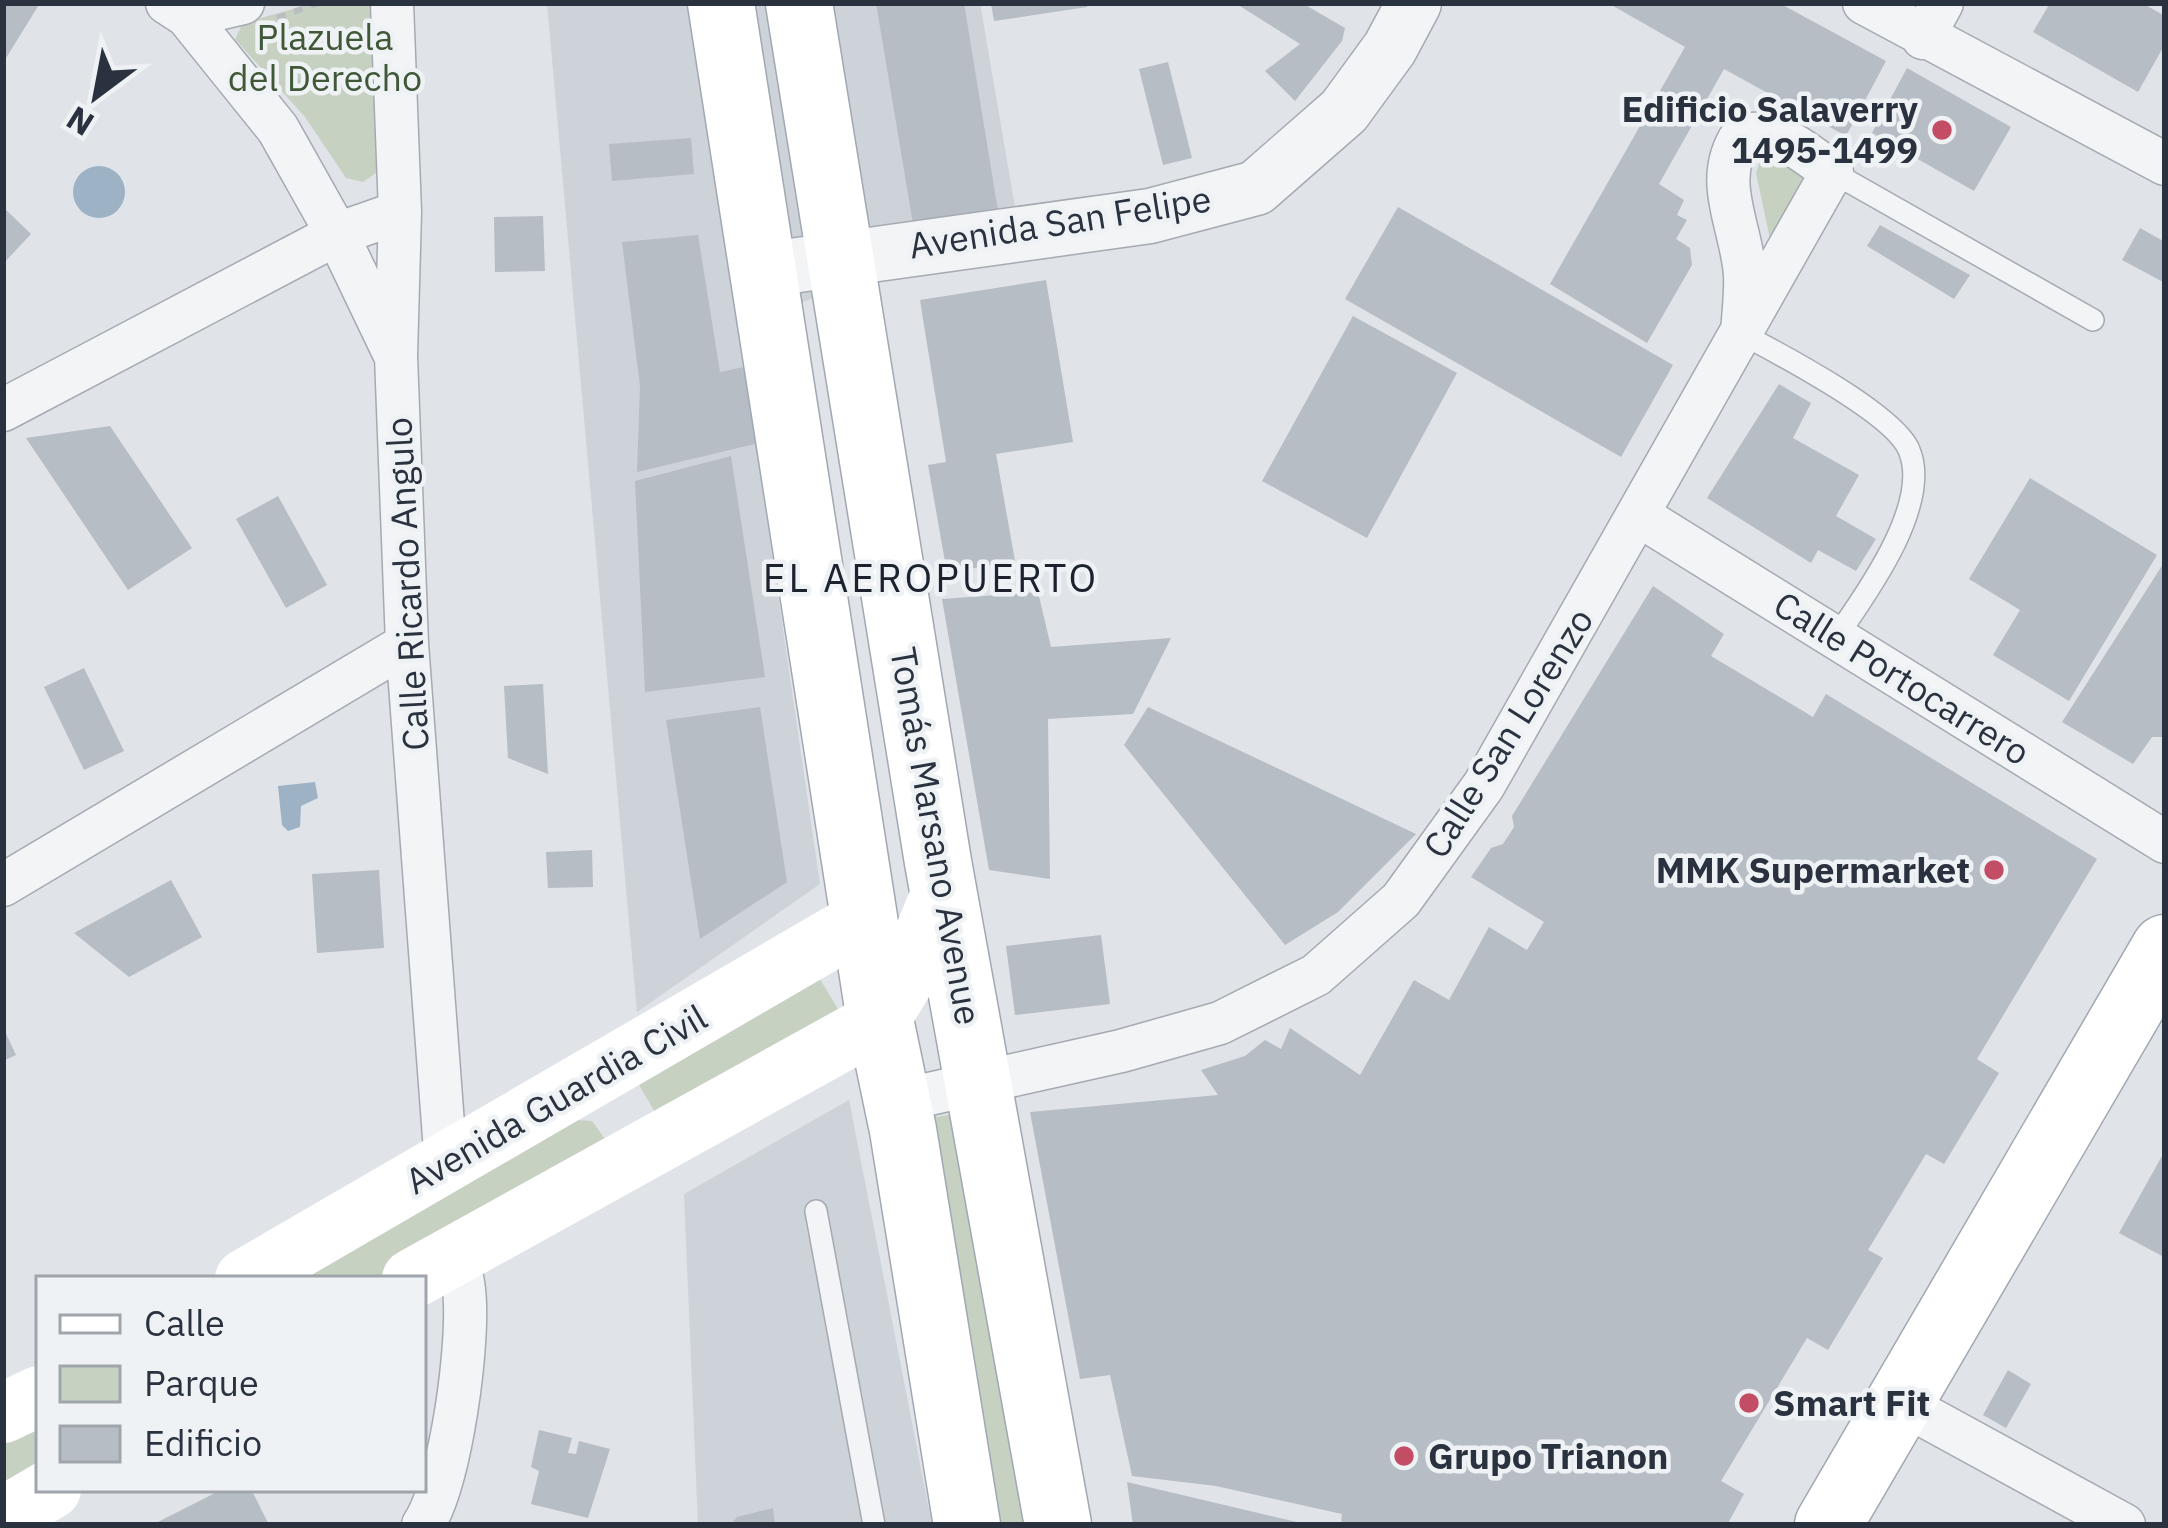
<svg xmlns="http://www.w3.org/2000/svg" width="2168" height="1528" viewBox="0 0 2168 1528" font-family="'IBM Plex Sans',sans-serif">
<rect width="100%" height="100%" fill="#e0e3e8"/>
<path fill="#ced2d9" d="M547,3h433l37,216 -278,108 81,557 -183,128z
M849,1100l83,425h-234l-14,-331z"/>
<path fill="#c6d1c1" d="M314,3h66l-1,168 -16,11 -17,-4 -41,-61 -70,-78 8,-16z
M1764,150l42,26 -36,63 -14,-66z
M820,979l19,32 -181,106 -19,-32z
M966,1112l71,413h-37l-76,-406z
M576,1120l16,1 13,18 -11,18 -217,122h-87z
M39,1422v56l-36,21v-56z"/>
<path fill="#9db3c5" d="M73 192a26 26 0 1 1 52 0a26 26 0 1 1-52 0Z
M315,782l3,16 -17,8 -1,21 -12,4 -6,-6 -4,-39z"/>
<path fill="#b7bdc4" d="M3,3h37l-37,60z
M876,3h88l34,208 -85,13z
M991,3h95l1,4 -93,14z
M1235,3h67l43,25 -3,13 -47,60 -30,-30 35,-27z
M1608,3h171l107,58 -40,75 -122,-67 -65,115 25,16 -7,15 10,5 -11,19 14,9 2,17 -45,78 -97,-59 135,-237z
M2050,3h92l23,13v28l-27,48 -105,-60z
M1168,62l24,96 -29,7 -24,-96z
M1907,68l104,59 -37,64 -102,-58z
M691,138l3,36 -82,7 -3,-37z
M3,207l28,27 -28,30z
M1398,207l275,158 -52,92 -276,-158z
M543,216l2,55 -50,1 -1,-55z
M1880,225l90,50 -16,24 -87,-53z
M2140,228l25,14v41l-43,-23z
M698,235l22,137 24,-5 15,76 -122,29 3,-86 -18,-144z
M1046,280l27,162 -77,12 19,107 -68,12 -19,-108 18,-3 -26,-162z
M1353,316l104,57 -90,165 -105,-57z
M1779,384l32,19 -18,35 66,37 -23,41 40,23 -20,32 -38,-21 -7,13 -104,-65z
M110,426l82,122 -64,42 -102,-152z
M731,456l34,221 -120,15 -10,-211z
M2030,478l127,77 -88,146 -76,-46 27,-45 -51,-31z
M278,496l49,89 -41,23 -50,-89z
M2165,561v176h-13l-19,27 -71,-42z
M1653,586l71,48 -13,22 102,61 13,-23 271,165 -120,200 22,14 -55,91 -18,-10 -58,96 15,8 -55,92 -21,-12 -86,143 23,13 -17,31h-379l-7,-4 1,-7 -126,-28 -84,-10 -22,-101 -30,4 -50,-267 188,-17 -17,-25 44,-14 20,-16 16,9 9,-21 70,47 54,-95 35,20 40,-73 38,23 17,-28 -73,-45 20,-29 12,-4 11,-17 -2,-11z
M1038,592l13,55 120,-9 -38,76 -85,5 2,160 -61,-9 -47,-271z
M84,668l40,83 -40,19 -40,-83z
M543,684l5,90 -40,-16 -4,-72z
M760,707l27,175 -87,57 -34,-219z
M1148,707l268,127 -78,78 -53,33 -161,-200z
M592,850l1,37 -45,1 -2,-36z
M379,870l5,78 -67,5 -5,-79z
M171,880l31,57 -73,40 -55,-44z
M1101,935l9,69 -95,11 -9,-69z
M3,1027l13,28 -13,6z
M2162,1156l3,2 -3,98 -43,-23z
M2008,1370l23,14 -25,44 -23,-13z
M539,1430l33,8 -4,15 8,1 3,-13 31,8 -22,69 -57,-14 8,-33 -8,-4z
M1127,1482l174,41v2h-168z
M223,1489h28l18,36h-117z
M773,1508l2,17h-44l6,-8z"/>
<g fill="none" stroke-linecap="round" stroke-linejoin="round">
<g stroke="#a5aab2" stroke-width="24">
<path id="service" d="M1832,172l261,148
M1742,334c38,20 152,80 167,116 23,54 -43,144 -72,186
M816,1211l58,314"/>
</g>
<g stroke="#a5aab2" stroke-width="45">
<path id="minor" d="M167,3l20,13 91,113 59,105 56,117
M392,3l8,209 -4,144 11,288 39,520
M1864,3l301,161
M187,16l56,-13
M1923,38l19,-35
M3,410l334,-176 63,-22
M1638,515l527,327
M3,885l404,-241
M898,1101l223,-50 99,-28 96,-48 85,-75 83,-115 348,-613c-30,-21 -52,-44 -90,-37 -31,46 0,91 3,140 1,19 -2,40 -3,59
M1901,1403l223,122
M423,1525c28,-42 47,-184 41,-235 -1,-12 -5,-25 -8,-37"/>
</g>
<g stroke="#a5aab2" stroke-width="57">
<path id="tertiary" d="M762,270l388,-54 106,-28 88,-77 46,-63 24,-45"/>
</g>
<g stroke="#a0a8b2" stroke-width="69">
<path id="primary" d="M721,3l159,1017 23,110 64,395
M799,3l139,859 120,663
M1828,1525l337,-577"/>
</g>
<path stroke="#babec2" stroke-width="6" stroke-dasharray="9 9" stroke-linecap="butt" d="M277,18l41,-15
M291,84l17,-11"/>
<use href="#service" stroke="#f2f4f6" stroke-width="21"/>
<use href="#minor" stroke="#f2f4f6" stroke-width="42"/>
<use href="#tertiary" stroke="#f2f4f6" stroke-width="54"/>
<path stroke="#fff" stroke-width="60" d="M245,1279l620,-360
M412,1279l468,-259 29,-48 34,-83
M3,1413l36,-17
M3,1517l48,-28"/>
<use href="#primary" stroke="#fff" stroke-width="66"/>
</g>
<g fill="#c44d66" stroke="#eff2f5" stroke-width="4.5">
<circle cx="1942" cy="130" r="12"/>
<circle cx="1994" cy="870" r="12"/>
<circle cx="1749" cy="1403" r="12"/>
<circle cx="1404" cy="1456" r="12"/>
</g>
<g text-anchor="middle" stroke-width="9" stroke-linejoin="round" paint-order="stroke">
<g font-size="36" fill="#405838" stroke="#eff2f5">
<text x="325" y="50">Plazuela<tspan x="325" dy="41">del Derecho</tspan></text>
</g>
<g font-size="36" font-weight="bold" fill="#29323e" stroke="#eff2f5" text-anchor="end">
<text x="1918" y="122">Edificio Salaverry<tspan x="1918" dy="41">1495-1499</tspan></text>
<text x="1970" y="883">MMK Supermarket</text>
<text x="1773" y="1416" text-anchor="start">Smart Fit</text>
<text x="1428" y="1469" text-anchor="start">Grupo Trianon</text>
</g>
<g font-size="36" fill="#29323e" stroke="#eff2f5">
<text transform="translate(1060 222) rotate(-9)" y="13">Avenida San Felipe</text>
<text transform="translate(407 584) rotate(-93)" y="13">Calle Ricardo Angulo</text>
<text transform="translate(1902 678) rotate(32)" y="13">Calle Portocarrero</text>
<text transform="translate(1508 733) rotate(-58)" y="13">Calle San Lorenzo</text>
<text transform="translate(936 836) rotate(80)" y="13">Tomás Marsano Avenue</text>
<text transform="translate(556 1099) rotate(-30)" y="13">Avenida Guardia Civil</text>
</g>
<g font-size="39" letter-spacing="3" fill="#1c232e" stroke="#eff2f5">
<text x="931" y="592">EL AEROPUERTO</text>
</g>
</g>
<rect width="2168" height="1528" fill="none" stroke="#29323e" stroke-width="12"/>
<rect x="36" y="1276" width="390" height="216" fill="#eff2f5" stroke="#a0a5ac" stroke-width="3"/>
<rect x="60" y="1315" width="60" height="18" fill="#ffffff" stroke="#a0a5ac" stroke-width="3"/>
<text x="144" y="1336" font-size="36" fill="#29323e">Calle</text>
<rect x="60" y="1366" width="60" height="36" fill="#c6d1c1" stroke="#a0a5ac" stroke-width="3"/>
<text x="144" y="1396" font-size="36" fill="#29323e">Parque</text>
<rect x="60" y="1426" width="60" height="36" fill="#b7bdc4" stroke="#a0a5ac" stroke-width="3"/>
<text x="144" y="1456" font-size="36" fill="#29323e">Edificio</text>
<g transform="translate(96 96) rotate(212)" stroke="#eff2f5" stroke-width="9" paint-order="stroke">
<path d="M0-9L21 45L0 30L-21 45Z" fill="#29323e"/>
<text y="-18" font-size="33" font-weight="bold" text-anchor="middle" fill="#29323e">N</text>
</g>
</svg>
